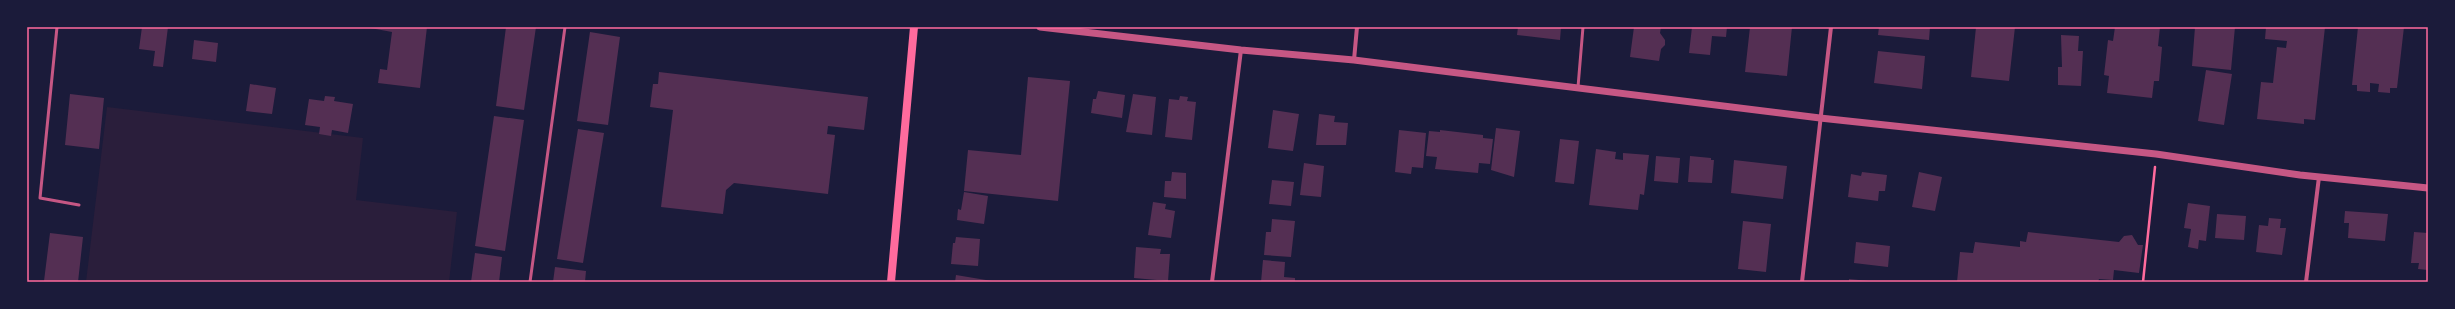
<svg xmlns="http://www.w3.org/2000/svg" width="2455" height="309" viewBox="0 0 2455 309" font-family="Cabin,sans-serif">
<rect width="100%" height="100%" fill="#1b1b3a"/>
<path fill="#2a1e3b" d="M107,107l256,31 -7,62 101,12 -8,70h-363z"/>
<path fill="#542f53" d="M142,27h26l-5,40 -10,-1 2,-15 -16,-2z
M365,27h62l-7,61 -42,-5 2,-14 7,1 5,-38z
M506,27h30l-12,83 -28,-4z
M1518,27h43l-1,13 -43,-5z
M1634,27h27l-1,6 5,7v5l-4,4 -2,12 -29,-4z
M1692,27h35l-1,10 -14,-1 -2,19 -21,-2z
M1750,27h42l-5,49 -42,-4z
M1879,27h51l-1,13 -51,-5z
M1976,27h39l-6,54 -38,-4z
M2115,27h45l-2,19 4,1 -3,34h-5l-2,17 -45,-5 2,-17 -5,-1 4,-35 5,1z
M2195,27h40l-4,43 -39,-4z
M2266,27h59l-10,93 -11,-1v5l-47,-5 4,-37 12,1 4,-36 9,1 1,-7 -22,-2z
M2358,27h46l-7,61h-7v5l-12,-1 1,-8 -9,-1v9l-13,-1v-6h-5z
M590,32l30,5 -12,88 -31,-4z
M2061,35l18,1 -1,15h5l-2,35 -23,-1v-18h4z
M194,40l24,3 -2,19 -24,-3z
M1878,51l47,5 -3,33 -48,-6z
M2206,70l26,4 -8,51 -26,-4z
M659,72l209,25 -4,33 -36,-4 -1,8 8,1 -7,59 -94,-11 -8,7 -3,24 -62,-7 12,-97 -23,-3 3,-23h5z
M1028,77l42,4 -12,120 -94,-10 4,-41 53,5z
M250,84l26,4 -4,26 -26,-3z
M1098,91l27,4 -3,23 -31,-5 2,-14h3z
M70,94l34,4 -5,51 -34,-4z
M1133,94l23,3 -4,38 -26,-3z
M325,96l10,1 -1,4 19,3 -5,29 -16,-3 -1,6 -12,-2 1,-7 -15,-2 4,-26 15,2z
M1180,96l8,1 -1,4 9,1 -4,38 -27,-3 4,-38 10,1z
M1273,110l26,4 -6,37 -25,-3z
M1319,114l16,2 -1,6 14,1 -2,22h-30z
M494,116l30,4 -19,131 -30,-5z
M1496,128l24,3 -6,46 -23,-7z
M578,129l26,4 -21,130 -26,-4z
M1399,130l27,3 -3,35 -11,-1 -1,7 -16,-2z
M1440,130l43,5v3l10,1 -3,25 -11,-1 -1,10 -43,-4 2,-12 -11,-1 3,-25 11,1z
M1560,139l19,2 -5,43 -19,-2z
M1596,149l20,3 -1,7 8,1v-7l26,2 -5,40 -4,-1 -2,16 -49,-5z
M1656,156l24,2 -2,25 -24,-2z
M1690,156l21,2v2h3l-2,23 -24,-1z
M1734,160l53,6 -4,33 -52,-6z
M1304,163l20,3 -3,31 -21,-2z
M1172,172l14,1v26l-22,-2 1,-16h6z
M1862,172l25,3 -2,16h-6l-1,10 -30,-4 3,-23 10,2z
M1919,172l23,5 -7,34 -23,-4z
M1272,180l22,2 -3,24 -22,-2z
M964,192l24,4 -4,28 -27,-4 1,-11 3,1z
M1153,202l13,2 -1,5 10,2 -4,27 -23,-3z
M2188,203l22,3 -4,35 -7,-1 -1,9 -10,-2 3,-18 -7,-1z
M2345,211l43,3 -3,27 -37,-3 1,-15h-5z
M2217,214l29,2 -2,24 -29,-2z
M2269,218l12,1 -1,9h6l-4,27 -26,-3 3,-27 9,1z
M1272,219l23,2 -4,36 -27,-2 2,-23h5z
M1743,221l28,3 -5,48 -28,-3z
M2028,232l91,10 5,-6 8,-1 6,10h5l-4,28 -25,-3 -1,10 -14,-1 -1,3h-141l3,-30 13,1 2,-11 45,5v-6l6,1z
M2414,232l14,1v37l-10,-1 1,-6h-8z
M50,233l33,4 -5,45 -34,-1z
M956,237l24,2 -2,27 -27,-2 2,-21h2z
M1856,242l34,4 -2,21 -34,-4z
M1136,247l25,2 -1,5h10l-2,27 -34,-3z
M475,253l27,4 -3,25h-28z
M1263,260l22,2 -1,15 11,1v4h-34z
M555,267l31,4 -1,11h-32z
M956,275l36,6v1h-37z
M1849,279l20,2v1h-20z"/>
<g fill="none" stroke-linecap="round" stroke-linejoin="round">
<path stroke="#ff6b9d" stroke-width="2.5" d="M2143,282l12,-115"/>
<path stroke="#c65784" stroke-width="3" d="M57,27l-17,171 39,7
M1578,87l5,-60
M530,282l35,-255"/>
<path stroke="#c65784" stroke-width="4" d="M1354,60l3,-33
M1212,282l29,-232
M1802,282l29,-255
M2306,282l13,-105"/>
<path stroke="#c65784" stroke-width="7" d="M1040,27l201,23 113,10 466,58 336,36 144,21 128,13"/>
<path stroke="#ff6b9d" stroke-width="8" d="M891,282l23,-255"/>
</g>
<rect width="2455" height="309" fill="none" stroke="#1b1b3a" stroke-width="56"/>
<rect x="28" y="28" width="2399" height="253" fill="none" stroke="#ff6b9d" stroke-width="1.5"/>
</svg>
